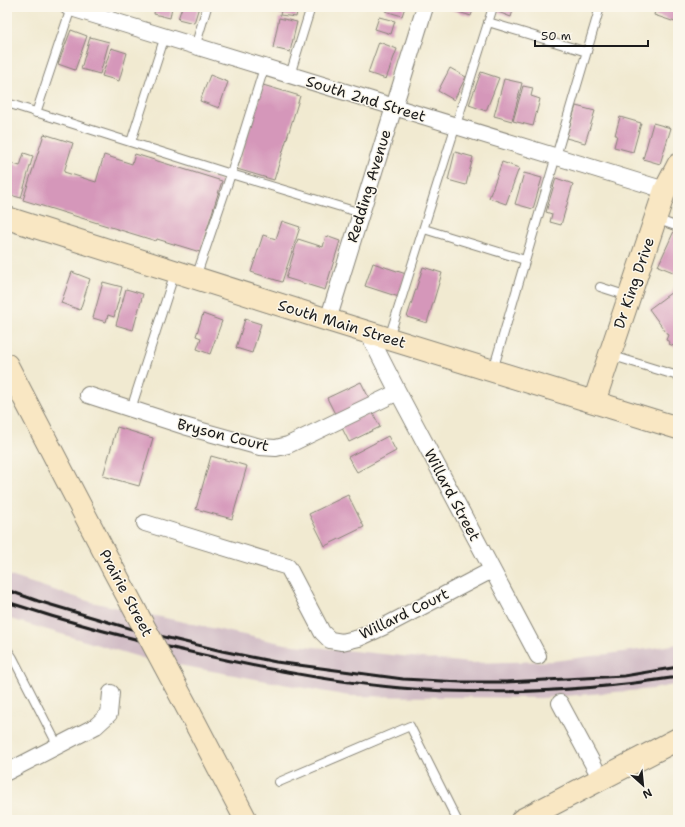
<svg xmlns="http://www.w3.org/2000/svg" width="685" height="827" viewBox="0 0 685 827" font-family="'Shantell Sans',sans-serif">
<rect width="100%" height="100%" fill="#fbf7ec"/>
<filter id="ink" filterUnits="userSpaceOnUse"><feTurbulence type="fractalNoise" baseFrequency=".025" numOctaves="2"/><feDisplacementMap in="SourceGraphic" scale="8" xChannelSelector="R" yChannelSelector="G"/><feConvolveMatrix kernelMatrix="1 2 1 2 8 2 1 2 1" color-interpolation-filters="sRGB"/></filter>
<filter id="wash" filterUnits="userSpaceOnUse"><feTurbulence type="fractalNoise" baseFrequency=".012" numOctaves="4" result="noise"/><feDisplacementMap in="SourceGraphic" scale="16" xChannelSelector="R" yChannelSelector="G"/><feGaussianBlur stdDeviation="0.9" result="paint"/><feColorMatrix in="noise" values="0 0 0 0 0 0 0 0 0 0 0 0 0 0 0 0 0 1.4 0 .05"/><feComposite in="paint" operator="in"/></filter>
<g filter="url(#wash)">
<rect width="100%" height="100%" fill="#f1ead1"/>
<path fill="#d2bdc6" d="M7,575l84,27 194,42 185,19 84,-2 100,-13 24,-4v40l-25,5 -112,9 -192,-2 -203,-37 -139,-41z"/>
<g id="blocks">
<path fill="#d597ba" d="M155,7h17l-2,11 -16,-4z
M182,7h17l-5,16 -16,-4z
M282,7h16l-2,10 -16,-2z
M386,7h19l-3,9 -17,-5z
M443,7h31l-3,9z
M500,7h14l-3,10 -13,-5z
M656,7h22v16l-24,-8z
M379,17l16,4 -4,13 -16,-5z
M279,18l18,4 -7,30 -17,-4z
M71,30l16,6 -12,34 -17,-6z
M90,37l19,5 -9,32 -19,-5z
M379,42l18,7 -11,30 -18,-6z
M111,48l16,5 -8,28 -17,-5z
M450,68l16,9 -12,23 -16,-9z
M481,72l18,6 -13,33 -17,-6z
M210,75l18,7 -9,26 -19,-7z
M504,79l18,4 -10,38 -18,-5z
M263,85l37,11 -26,84 -37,-11z
M523,86l10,2 -2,8 9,3 -7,27 -20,-5z
M576,106l19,5 -10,32 -19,-5z
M620,117l21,6 -8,29 -19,-5 3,-12h-2z
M653,123l18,5 -11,36 -17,-5z
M44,134l29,9 -9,29 32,10 8,-27 28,9 3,-10 87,27 -22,71 -43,-13 -1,2 -133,-41z
M455,152l18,5 -7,28 -18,-5z
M24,153l9,3 -12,42 -14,-4v-32l13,4z
M502,162l17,6 -13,36 -17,-6z
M524,173l18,5 -9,31 -18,-5z
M556,178l17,6 -12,41 -11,-3 2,-8 -6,-2z
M282,221l18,6 -18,55 -31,-10 12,-37 13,4z
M674,231l4,2v41l-20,-8z
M326,236l14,5 -15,49 -39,-12 12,-39 25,8z
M373,263l33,11 -7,23 -34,-11z
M423,267l19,6 -15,50 -20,-6z
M72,272l18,7 -10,31 -19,-7z
M678,278v70l-9,-4 1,-2 -4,-2 2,-5 -19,-26 23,-17z
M103,282l19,5 -8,30 -6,-2 -2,7 -13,-4z
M126,289l17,5 -10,36 -17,-5z
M203,314l19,7 -12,33 -13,-5 4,-11 -5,-2z
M245,319l16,5 -9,29 -16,-5z
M361,382l10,20 -34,16 -10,-20z
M372,411l8,16 -31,15 -8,-16z
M117,427l36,11 -14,48 -36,-10z
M388,436l8,15 -39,21 -9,-15z
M211,456l36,10 -15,53 -36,-10z
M348,495l16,32 -39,19 -16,-32z"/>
</g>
</g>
<g filter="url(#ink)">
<use href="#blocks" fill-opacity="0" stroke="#868376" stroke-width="1"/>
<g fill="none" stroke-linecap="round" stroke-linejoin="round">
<g stroke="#868376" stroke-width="10">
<path id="lane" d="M488,22l99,30
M195,47l12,-40
M290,75l21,-68
M7,103l224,71 130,39
M36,113l35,-105
M131,142l34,-106
M656,219l22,8
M424,229l101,31
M196,277l35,-103 33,-106
M600,287l28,9
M389,338l104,-331
M610,355l68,21
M493,370l107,-363
M131,409l44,-137
M7,649l6,9 45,88
M279,782l131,-56 47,94"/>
</g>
<g stroke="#868376" stroke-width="18">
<path id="street" d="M68,7l597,183
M328,320l97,-313
M368,333l30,59 140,264
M88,395l96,31 76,21 16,1 12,-3 110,-53
M145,523l143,44 34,65 8,8 12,2 17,-4 24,-11 109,-57
M560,703l41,76
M7,772l89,-46 13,-12 2,-21"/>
</g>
<g stroke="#868376" stroke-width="24">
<path id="secondary" d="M7,218l321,102 350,108
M7,365l105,202
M594,402l71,-212 13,-25
M190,713l56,107
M522,820l156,-81"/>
</g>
<use href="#lane" stroke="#fff" stroke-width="8"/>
<use href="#street" stroke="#fff" stroke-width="16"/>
<use href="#secondary" stroke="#f9e7c3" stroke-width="22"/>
<path stroke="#1c1c1c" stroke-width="3" d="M7,590l31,11 97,29 87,21 54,11 127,17 58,3h45l118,-6 54,-9
M7,602c63,21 127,38 192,52 66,15 134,28 202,34 92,8 186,3 277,-11"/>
<g stroke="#868376" stroke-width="24" stroke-linecap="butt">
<path id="secondary-bridge" d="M112,567l78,146"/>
</g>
<use href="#secondary-bridge" stroke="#f9e7c3" stroke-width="22"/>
</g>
</g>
<g text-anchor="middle" stroke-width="3" stroke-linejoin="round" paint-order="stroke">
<g font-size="15" fill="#1c1c1c" stroke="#fbf7ec">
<text transform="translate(366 99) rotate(17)" y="5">South 2nd Street</text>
<text transform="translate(369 186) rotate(-73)" y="5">Redding Avenue</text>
<text transform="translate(634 283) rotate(-71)" y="5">Dr King Drive</text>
<text transform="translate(342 324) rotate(17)" y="5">South Main Street</text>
<text transform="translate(223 435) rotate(14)" y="5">Bryson Court</text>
<text transform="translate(452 495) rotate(62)" y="5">Willard Street</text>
<text transform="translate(126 593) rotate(62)" y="5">Prairie Street</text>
<text transform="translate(404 614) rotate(-26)" y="5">Willard Court</text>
</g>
</g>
<rect width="685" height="827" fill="none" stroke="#fbf7ec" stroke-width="24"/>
<g transform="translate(643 785) rotate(153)" stroke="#fbf7ec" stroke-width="3" paint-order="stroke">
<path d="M0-3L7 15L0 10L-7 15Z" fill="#1c1c1c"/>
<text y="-6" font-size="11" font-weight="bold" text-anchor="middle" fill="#1c1c1c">N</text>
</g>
<path d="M535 40v6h113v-6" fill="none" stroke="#1c1c1c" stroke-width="2"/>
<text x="541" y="40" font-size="12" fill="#1c1c1c" stroke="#fbf7ec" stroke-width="3" paint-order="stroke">50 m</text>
</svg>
